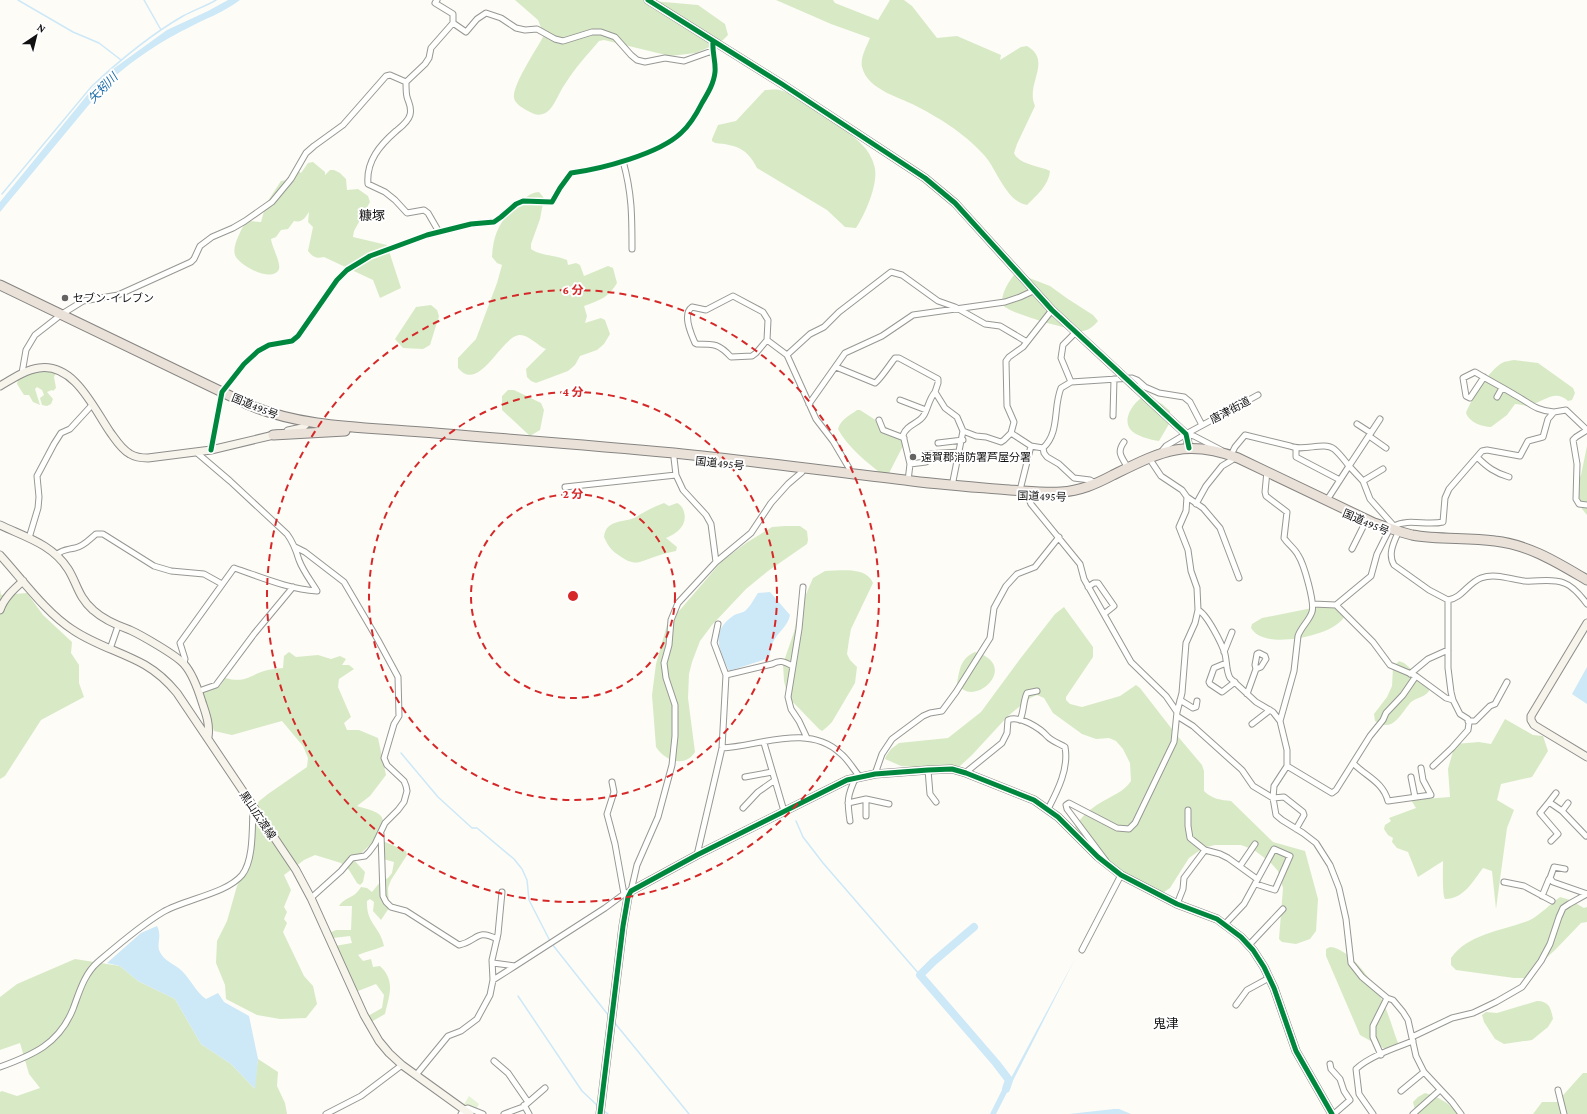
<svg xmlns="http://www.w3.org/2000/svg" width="1587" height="1114" viewBox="0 0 1587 1114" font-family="'Crimson Pro','Noto Sans JP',serif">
<rect width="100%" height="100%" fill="#fdfcf7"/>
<path fill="#e7f3d7" d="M469,1096l10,8 -3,6 -13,-4z"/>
<path fill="#d8eac5" d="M515,0h126l57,5 27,19 3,11 -5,5 -9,5 -18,8 -26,3 -66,-16 -5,1c-12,14 -24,27 -34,43 -6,8 -10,22 -18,28 -6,4 -12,3 -17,0 -6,-3 -15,-8 -16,-14 -2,-13 23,-49 30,-63l-6,-15z
M776,0h57l2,3 43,17 12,-20h14l8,6 25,32 20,-2 44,19 -1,5 21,-13 6,-1c26,15 -2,38 8,60l-18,38 -3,9c5,12 26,13 36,18 -1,14 -14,25 -23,34 -19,-3 -29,-31 -39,-45 -4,-6 -10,-11 -15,-16 -15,-14 -34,-26 -53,-36 -19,-11 -52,-17 -58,-41 -2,-10 5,-21 8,-29l-39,-14z
M765,90c4,0 11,-1 15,0 21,6 72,42 86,59 3,4 7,11 8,16 6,16 -9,50 -18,63l-11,-1 -18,-17 -70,-42c-10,-20 -21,-23 -42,-25l-3,-2v-2l6,-14 18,-4z
M313,162l12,10v3l5,-5h4l6,3 6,6 1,11 11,-1 10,7 2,6 -16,29 -1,6 34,8 14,43 -21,10 -7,-18 -49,-23c-8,2 -11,0 -16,-6l5,-24 -5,-5 1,-10c-4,6 -7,11 -15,9l-6,8 -7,1 -5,7 -5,2c1,8 10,24 8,30 -6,15 -41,-4 -44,-14 -2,-6 1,-13 3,-18 3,-6 4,-11 10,-16l13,1 5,-18 15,-23 6,-1 6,-8 5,-1 3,2 7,-10z
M539,192l5,6 -4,21 -9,25v5c10,7 25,6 36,11l1,5 8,-2 4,2 4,11 24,-10 5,2 4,15c-9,15 -17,17 -33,23l3,10 -2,7 16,-5 4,2 5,14 -6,10 -7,6 -17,6 -5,9 -7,6 -32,12 -5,-2 -4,-4 -1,-8 20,-20c-8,-3 -18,-15 -27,-14 -18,2 -40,59 -61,33v-10l18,-19 21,-56 5,-18 -5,-2 -5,-6c1,-23 8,-37 26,-52l2,2c4,-9 9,-14 19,-15z
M1014,275l10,1 26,10 18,13 25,16 5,6c-4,5 -9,9 -15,10 -10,0 -74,-18 -79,-25 -6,-8 5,-25 10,-31z
M431,305l6,5 2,6 -9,29 -7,4 -20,-1 -8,-9 21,-32z
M1514,360l24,3 35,25 2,5 -3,7 -4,1c-13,-12 -23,0 -37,4 -6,2 -10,-1 -16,-1l-8,11 -16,12c-9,0 -22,-5 -25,-14 4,-12 24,-44 36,-50 3,-2 8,-2 12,-3z
M53,371l3,2 -2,4 2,11 -3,3 -1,-1 -5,2 6,7 -2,5 -4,2 -5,-1 -2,-7 4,-3 -2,-5 -5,-3 -2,2 5,16 -7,-3 -4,-7h-5l-7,-11 1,-5 13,-6z
M508,390h6l27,13 3,7 -4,20 -10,6 -28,-26v-14z
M1145,396l17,8 8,7 -1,13 -10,17c-8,-1 -24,-5 -29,-12 -8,-11 5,-29 15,-33z
M857,410h3l42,27 1,9 -15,29 -4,1c-16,-13 -36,-28 -46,-47 3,-10 11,-13 19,-19z
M1587,446v69l-5,-6 -7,-15v-5l6,-14z
M664,503l5,3 8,-3c4,2 6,5 7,9 4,14 -8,22 -18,26l11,9 -1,4c-6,1 -13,3 -19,5 -19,6 -21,12 -40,-2 -6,-4 -10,-10 -13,-17 2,-19 22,-14 32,-20 9,-6 18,-10 28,-14z
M785,526h15l7,5 1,9 -1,4 -39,27 -22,18 -34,36 -12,16 -8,21 -3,12 -1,24 7,54c-10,16 -30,9 -39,-5l-4,-52 4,-31 11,-39 55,-64 24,-18 26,-16z
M825,571c15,0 41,-5 48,12l-22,46 -2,11 -2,14 3,6 7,7 -2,16 -23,39 -5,5 -5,4 -3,-2 -31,-32 -4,-16 -1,-17 11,-32 4,-19 15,-35z
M0,589l1,6 26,-2 16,22 29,27 -1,11 8,12v18l5,14 -43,23 -36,56 -5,3z
M1327,605l11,3 8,5c-6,21 -62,31 -80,25 -7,-2 -11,-4 -15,-10l1,-4 10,-6z
M1064,607l29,40v10l-27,40v3l4,4 12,3 38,-11 16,-11 4,3 35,45 27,32 2,6v20c8,8 17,9 27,10l42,41 32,9 13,48 -2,32 -6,8 -14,5 -14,-2 -3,-3 4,-51 -5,-17 -8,-9 -16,-12 -13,-5h-26l-12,3 -14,10 -19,30 -6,4c-9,-3 -22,-5 -30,-10 -13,-8 -54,-42 -59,-55 6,-10 15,-18 25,-24 11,-7 24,-11 31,-22l-1,-18 -7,-14 -7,-8 -7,-3 -13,1 -14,-5 -29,-21 -9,-15 -7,-3 -7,3 -22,18 -36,39 -12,11 -9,4 -50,-4 -16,-7 1,-3 5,-7 8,-6 49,-5 33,-26 39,-53 35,-45z
M289,652l7,5 22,-2 13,4 9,-3 6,3 -4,6h7l5,4 -15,10 -1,8 13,30 -7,6 3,7h12l19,8 8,37 -16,21 -13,10c22,7 32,6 23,34l-9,4 -17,16 11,12 -2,10 -3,3 -3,-2 -8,-13 -8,-7 -26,-8 -11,5 -20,15 7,15 -7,17 3,5 -3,7 3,4 -4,9 21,44 9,10 4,18 -11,14 -26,1 -23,-4 -31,-16 -1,-14 -9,-22 1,-22 10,-20 10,-35 9,-19 10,-61 2,-4 10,-8 39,-27 1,-9 -5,-12 -21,-25 -50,14 -18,-4 -12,-38 18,-7 5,-8c19,5 22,-1 39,-7 6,-2 13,-2 19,-3l1,-12z
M975,652c47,13 -2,59 -18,31 3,-14 3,-24 18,-31z
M1399,661l5,2 25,21v7c-5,7 -12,6 -18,11 -10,11 -18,32 -36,19l-1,-7 13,-17 5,-11 1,-19z
M1505,719l28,16 10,1 5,15 -16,26 -31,7 -4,16 17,10 -7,18 -11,81 -4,-38 -9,-3c-10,13 -19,31 -38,31 -3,-5 -2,-30 -2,-38l-25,16 -10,-25 -11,-4 -5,-6 1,-4 -5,-3 -4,-6 1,-4 6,-4 -2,-3 27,-10 -5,-8 39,-3 -2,-28 7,-25 24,-2 12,2z
M383,841l23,10 1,4 -16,25 -3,8 1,20 -8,12 -8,-9 1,-9 -4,-3 -3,2c-1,23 13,25 17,45 -9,4 -17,5 -26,9l5,6 8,-2 2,8 7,-1c16,15 9,30 5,48l-14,8 -3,-6 14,-8 2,-13 -8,-11 -18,7 -3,-1 -20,-44 17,-3 -2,-7 -17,2 -4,-5 7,-3h15l1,-24h-13c7,-10 15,-7 22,-19l6,1 5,4 9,-11 7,-3 4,-5 2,-11 -11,-3z
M1560,897l10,3 14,8 3,-1v15l-6,1 -25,26 -31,29h-11l-58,-8 -5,-5v-7c18,-25 52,-27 79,-38 7,-3 22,-17 30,-23z
M1330,947c20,1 45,37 53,55 6,13 10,28 15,41l-2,5 -4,3 -9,-3 -23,-13 -34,-79v-7z
M75,959l45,7 18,15 37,18 26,45 30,20 23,24 4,-29 20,13 -1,14 8,17 2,11h-287v-22l2,-1 15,5 23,-8 -11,-14 -9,-31 -20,7v-53l17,-13z
M1537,1001c12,0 14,7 16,18l-5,8 -16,13 -28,4 -9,-5 -11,-17 -2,-7 4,-3 11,1z
M1583,1073h4v41h-54l9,-12h15z
M1425,1093c14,4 24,10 34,21h-43l-3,-12 5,-5z"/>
<path fill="#cde8f7" d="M228,0h12c-17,13 -36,19 -54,29 -27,13 -64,38 -84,60l-102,123v-10l102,-125 65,-47 41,-19z
M770,592l20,23c-2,11 -12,17 -17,27 -2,5 -3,11 -4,16l-40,13c-10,-22 -19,-39 4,-55 4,-3 9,-3 12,-5 5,-4 9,-12 13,-18z
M1587,667v37l-15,-10z
M157,926c5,10 0,16 2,24 4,11 16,14 23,21 9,9 14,21 24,28l12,-6 6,9 25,14 9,43 -3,30 -24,-25 -30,-20 -26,-45 -37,-18 -18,-15 -13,-3 34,-30z
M1075,959l-79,155h-6l17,-34 4,-2z
M1114,1109h5l12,5h-62z"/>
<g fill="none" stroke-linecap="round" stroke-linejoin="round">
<path stroke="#cde8f7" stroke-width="1.5" d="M18,0l55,32 26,11 22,17
M144,0l17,30
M2,194l90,-108c28,-26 58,-51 91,-70 11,-6 23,-10 33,-16
M401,753l37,44 34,31h5l37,31 8,10 5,11 2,20 21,41
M796,821l7,16 20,26 97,112
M552,944l57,72
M518,996l64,95 16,15
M614,1022l75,92
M603,1110l5,4"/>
<path stroke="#cde8f7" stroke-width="8" d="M974,927l-41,35 -13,13 76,88 13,17 -3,9"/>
<g stroke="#979795" stroke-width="7">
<path id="street" d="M453,23l13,9 11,-13 9,-6 15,5 15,10 9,2 12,-1 18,10 8,2 29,-9h9l14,5 16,18 6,5 8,2 20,-4 19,3 28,-10
M406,82c0,5 0,11 1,15 2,7 5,10 3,18 -2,7 -9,12 -14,16 -16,14 -30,30 -28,53l17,8 10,8 12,13 17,-3 4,3 11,19
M406,82l19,-18 4,-6 2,-10 22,-25v-9l-18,-11 2,-3
M623,161c9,32 9,55 9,88
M1052,310l-29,37 -14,10 -3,4 1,45 7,16 -3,11 20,13 12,2c17,-15 10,-41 18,-60l10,-6 61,-4 5,2 8,7 14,6 25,4 6,5 12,23
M767,340l-11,13 -4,3 -21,1c-12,-13 -16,-13 -34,-13l-2,-1c-4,-9 -13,-29 -3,-36l14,3 27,-14 30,16 5,8 -1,20 20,15 29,64 17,22 16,27 1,6
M787,355l23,-21 14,-7 15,-15 52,-40 11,3 36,26 17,6 30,17 15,2 27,16
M836,367l39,16c4,-2 16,-20 20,-25h4l39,21v4l-3,9 10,16 12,9 6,14 -11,55
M22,373l4,-23 9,-15 27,-21 21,-13 35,-6 73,-33 3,-3 6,-13 12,-9 21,-9 12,-7 27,-19 19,-23 15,-26 8,-7 29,-21 43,-49 4,-1 16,7
M1484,377l-14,21 -4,-2 -3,-18 12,-6c13,8 27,15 40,23 15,8 21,16 39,17
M1071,382l-10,-24 2,-13 13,-13
M1497,397l5,-9
M900,400l26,10
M809,404l36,-51 37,-17 31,-21 92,-13 15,-5 13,-6
M1113,416l1,-37
M1380,419l-31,47 14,15 7,18 24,27
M879,420l4,10 21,8
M1357,424l14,9
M1587,430l-11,7 -3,3 4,24 -1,35 3,5 8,1
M963,431l13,5 10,1 15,5 3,-2 7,-7
M1186,434l8,2 27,14
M1369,436l17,12
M1124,442c-8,11 -2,15 4,26
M938,443l25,-3
M1031,446l-11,44 8,7 3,7 49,60 4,15 47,83 35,34 11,16
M1043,448l1,5 3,4 12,7 15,14 16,2 5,3
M1296,449v8l44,23
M211,450l11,-58 22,-28 14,-13 11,-6 23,-4 6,-5 39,-56 10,-10 23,-14 57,-21 44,-11 23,-2 7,-5 15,-13 7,-3 29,1 8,-14 11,-15c30,-4 88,-19 110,-40 9,-8 16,-20 21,-30 6,-10 12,-20 13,-31 1,-10 -3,-20 -2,-30
M1161,452l5,-6 20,-12 72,-39
M1228,454l3,1 4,-8 10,-12 45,11c13,6 34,-5 44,3 6,5 11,12 15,17l-22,34
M1477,457c10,10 18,16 32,20
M674,458l2,17 7,15 23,25 5,9 5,38
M910,464l16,-2v-8l34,-2
M1267,471l-2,21 1,4 21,16 -3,26c4,6 11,11 14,17 6,9 17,48 14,57 -3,9 -11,15 -14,24l-4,35 -14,50
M908,481l2,-17 -7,-29c4,-11 16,-11 21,-20 4,-7 5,-16 11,-23
M1363,481l20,-12
M565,487l111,-12
M1187,497l16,11 17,20 19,50
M1196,504l10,-18 16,-20 10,-6
M1392,530l2,-4c15,-8 32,0 49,-4l2,-24 4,-9 33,-38 5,-1 33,6 8,-15 15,-4 5,-18 6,-7 12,-2 21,20
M1397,535c-4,9 -9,20 -3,30l35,25 19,10c14,-2 20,-17 33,-22 14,-5 29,1 43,3 13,1 28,-3 40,2 9,3 17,13 23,21
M29,538l9,-30 1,-11 -2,-21 17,-32 7,-11 9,-4 22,-24
M295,547l10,5 39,30 34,58 20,37 1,39 -5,8 -10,34 3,7 17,16 2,5 1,5 -3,11 -6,8 -13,13 -10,21 -6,8 -4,4 -13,2 -11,13 -30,27
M1352,549l13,-26
M57,554c7,-5 9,-4 18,-6 8,-1 15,-9 21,-14h7l51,32 17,5 33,3 18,10
M803,587l-4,42 -11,68 3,12 8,12 8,17
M1088,587l6,-4h4l16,23 -10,8
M1313,604l23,1 37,37 17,23 26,11 30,22 7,2
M1336,605l35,-29 6,-22 11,-22
M1198,610c9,4 24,34 27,44 2,8 1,17 5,24l26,24 17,10 7,9 7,29v16l-13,20 -1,12 3,17 6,5 21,13 13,10 14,22 9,23 7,31 5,44 11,14 25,21 6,2 10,12 5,8 8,36 8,16 28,30 9,12
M110,649l8,-23
M1224,652l8,-20
M184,663l1,-4 -5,-16 54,-75c27,9 54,21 83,23 -6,-10 -14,-20 -18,-31 -3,-10 -6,-18 -12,-26l-57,-53 -34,-29
M1226,663l-12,5 -5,14 1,2 12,8 13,-10
M1410,674l18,-15 20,-9
M726,675l46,-11c8,-4 12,-3 20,2
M199,691l17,-6 38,-51 39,-47
M1247,694l9,-25 -1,-4 2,-11 2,-1 6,3 1,3 -5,8 -5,2
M1180,700l13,8 3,-1 1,-6
M1177,716l16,10 49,44 11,16 20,12 11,-1 19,15 1,3 -8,14
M1020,720c4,-8 3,-19 7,-27l10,-2
M1468,721h7l15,-15 5,-2 12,-22
M1252,724l18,-14
M764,743l20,68
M722,748c38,-2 86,-25 118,5 8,6 13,16 20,24
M1354,764c13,13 29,18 34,37l43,-6 -8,-15 -2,-12
M1287,766l45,27 4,-3 34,-54 13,-16 3,-7 17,-18 13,-19
M1433,766l19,-18 16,-18 1,-7 -1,-4 -8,-5 -7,-14 -2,-8 -3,-24v-68
M928,770l2,24 6,8
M965,773l37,-30 5,-10 1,-13c12,-5 32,8 40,17 4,4 12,7 17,10 4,21 -7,43 -17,62
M875,774l7,-20 10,-15 31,-23 7,-3 12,-2 14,-19 34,-54 4,-30 12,-22 11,-12 18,-7 24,-30
M745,777l27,-5
M1411,777l4,20
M612,782l2,10 -7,22 8,30 9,50
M1556,793l-7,9 13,9 24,25
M866,799v17
M1549,802l-9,11 18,21 -7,7
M848,803l18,-4 23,5
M743,808l15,-16 17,-12
M1188,810v16l2,12 15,12 15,4 8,4 29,21
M1562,811l6,-8
M850,821c-3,-20 -3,-25 6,-44
M381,834l2,62 3,6 5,5 15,4 53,34c19,-4 17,-17 38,-6
M697,855l25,-107 4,-73 -12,-32 4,-19
M1106,861l-39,-52 -1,-4 3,-2 48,25 12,1 6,-6 39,-81 3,-30 5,-19 4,-50 9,-20 3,-13 -1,-22 -6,-17 -3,-21 -9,-23 7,-16 1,-14 -5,-7 -21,-14 -12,-18
M1240,866l15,-22
M1565,869l-11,-2 -4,11 3,4 34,12
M1504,882l20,4 28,15
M1542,896l7,-17 1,-1
M1177,904l6,-15 1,-11 21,-28
M1225,924l19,-20 30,-55 16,7 -15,34 -19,-6
M1249,945l34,-36
M1082,950l39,-75
M493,963l22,3 90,-58 19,-14 7,-3 6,-26 21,-48 14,-52 3,-29v-31l-9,-27 -2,-15 5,-18 2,-25 7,-17 38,-41 35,-29 20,-30 17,-19 14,-12
M493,980l22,-14
M1236,1005l11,-15 22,-12
M1412,1037l40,-19 21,-5 23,-11 26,-15 19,-26 9,-17 9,-27 4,-9 6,-4 18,-10
M1381,1055l-8,-18v-11l14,-28
M494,1061l14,12 20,29
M1330,1064l1,5 9,10 4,12 6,9 -16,14
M0,1067c33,-12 59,-23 73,-58 6,-16 11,-35 25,-47 20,-17 43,-37 65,-50 22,-13 63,-18 79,-37 12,-15 10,-48 11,-68
M416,1075l32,-39 13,-5 16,-12 13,-24 3,-15 -1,-20 6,-26 4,-42
M1558,1090l6,24
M1401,1091l23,-19
M524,1105l5,9
M326,1114l35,-18 41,-31
M461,1114l3,-5 4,-1 15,6
M504,1114l19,-7 22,-19
M1373,1114l-14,-20 -3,-25c14,-13 39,-21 57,-28
M1413,1114l27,-24"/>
</g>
<g stroke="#8e8d8b" stroke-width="9">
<path id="secondary" d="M648,0l134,84 143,94 30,25 97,107 69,64
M0,386c12,-7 25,-16 39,-18 35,-5 54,39 71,64 6,8 11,17 20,22 5,3 12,4 18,4l63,-8 67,-16
M1135,387l51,47 3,14
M288,431l14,-3 6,-6
M0,525c25,12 52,19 68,44 9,14 10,28 25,41 11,10 23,15 37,20 11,5 46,25 54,34 9,10 14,25 18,38 4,12 8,22 6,35
M0,555c22,24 46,58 73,75 22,15 49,22 72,35 12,7 23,17 32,28l119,177 15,28 53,117 15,26 10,12 13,12 68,49
M0,610c4,-12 14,-21 23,-29
M1587,623l-56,93v4l3,5 53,32
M600,1114l23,-188 5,-29 3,-6 66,-36 150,-75 28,-6 53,-4 24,-1 14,4 68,27 24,17 40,40 23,18 56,29 40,15 24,18 12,13 11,17 10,21 22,63 36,63"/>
</g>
<g stroke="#858482" stroke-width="11">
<path id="highway" d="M0,285l249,120c55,23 114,22 173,27 84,7 168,13 252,21 77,8 154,18 231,27 35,5 70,7 105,10 17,1 34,3 51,2 19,-1 35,-8 52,-17 47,-23 72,-37 125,-17l136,65c13,4 25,9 38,12 27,5 55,2 83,6 35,4 63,22 92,39
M273,435l72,-4"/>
</g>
<use href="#street" stroke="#fffffe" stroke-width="5"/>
<use href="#secondary" stroke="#f6f4eb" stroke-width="7"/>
<use href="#highway" stroke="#eae1d8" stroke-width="9"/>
<g stroke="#8e8d8b" stroke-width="9" stroke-linecap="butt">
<path id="secondary-bridge" d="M1121,374l14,13"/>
</g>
<use href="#secondary-bridge" stroke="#f6f4eb" stroke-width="7"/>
<g stroke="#fff" stroke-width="8">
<path id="cycleway" d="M648,0l134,84 143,94 30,25 97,107 134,124 3,14
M211,450l11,-58 22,-28 14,-13 11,-6 23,-4 6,-5 39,-56 10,-10 23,-14 57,-21 44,-11 23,-2 7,-5 15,-13 7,-3 29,1 8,-14 11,-15c30,-4 88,-19 110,-40 9,-8 16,-20 21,-30 6,-10 12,-20 13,-31 1,-10 -3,-20 -2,-30
M600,1114l23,-188 5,-29 3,-6 66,-36 150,-75 28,-6 53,-4 24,-1 14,4 68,27 24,17 40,40 23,18 56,29 40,15 24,18 12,13 11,17 10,21 22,63 36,63"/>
</g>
<use href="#cycleway" stroke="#00873e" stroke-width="5"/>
</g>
<g fill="none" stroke="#d62828" stroke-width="2" stroke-dasharray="7 5">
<circle cx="573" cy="596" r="102"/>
<circle cx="573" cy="596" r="204"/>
<circle cx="573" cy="596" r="306"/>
</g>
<g fill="#646362" stroke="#fff" stroke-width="1.5">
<circle cx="65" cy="298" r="4"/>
<circle cx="913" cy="457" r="4"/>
</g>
<g text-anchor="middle" stroke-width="4" stroke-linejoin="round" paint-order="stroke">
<g font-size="11" fill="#111" stroke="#fff" text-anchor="start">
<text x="73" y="302">セブン-イレブン</text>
<text x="921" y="461">遠賀郡消防署芦屋分署</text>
</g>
<g font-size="11" fill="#111" stroke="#fff">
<text transform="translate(255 406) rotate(22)" y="4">国道495号</text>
<text transform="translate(1230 410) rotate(-28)" y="4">唐津街道</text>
<text transform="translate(720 463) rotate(6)" y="4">国道495号</text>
<text transform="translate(1042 496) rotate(2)" y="4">国道495号</text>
<text transform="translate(1366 522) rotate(23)" y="4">国道495号</text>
<text transform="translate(258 815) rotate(56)" y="4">黒山広渡線</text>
</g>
<g font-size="12" font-style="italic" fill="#1768a6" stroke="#fff">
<text transform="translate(103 88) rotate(-46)" y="4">矢矧川</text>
</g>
<g font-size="13" fill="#111" stroke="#fff">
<text x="372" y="220">糠塚</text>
<text x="1166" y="1028">鬼津</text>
</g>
</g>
<circle cx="573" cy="596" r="6" fill="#d62828" stroke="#fff" stroke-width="2"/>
<g font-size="12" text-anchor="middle" font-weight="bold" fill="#d62828" stroke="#fff" stroke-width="4" stroke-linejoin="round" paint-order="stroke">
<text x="573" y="294">6 分</text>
<text x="573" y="396">4 分</text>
<text x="573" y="498">2 分</text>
</g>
<g transform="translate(36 36) rotate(35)" stroke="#ffffff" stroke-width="3" paint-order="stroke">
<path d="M0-3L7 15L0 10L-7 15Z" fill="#111111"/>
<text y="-6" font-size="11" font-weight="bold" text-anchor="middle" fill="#111111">N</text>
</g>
</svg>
